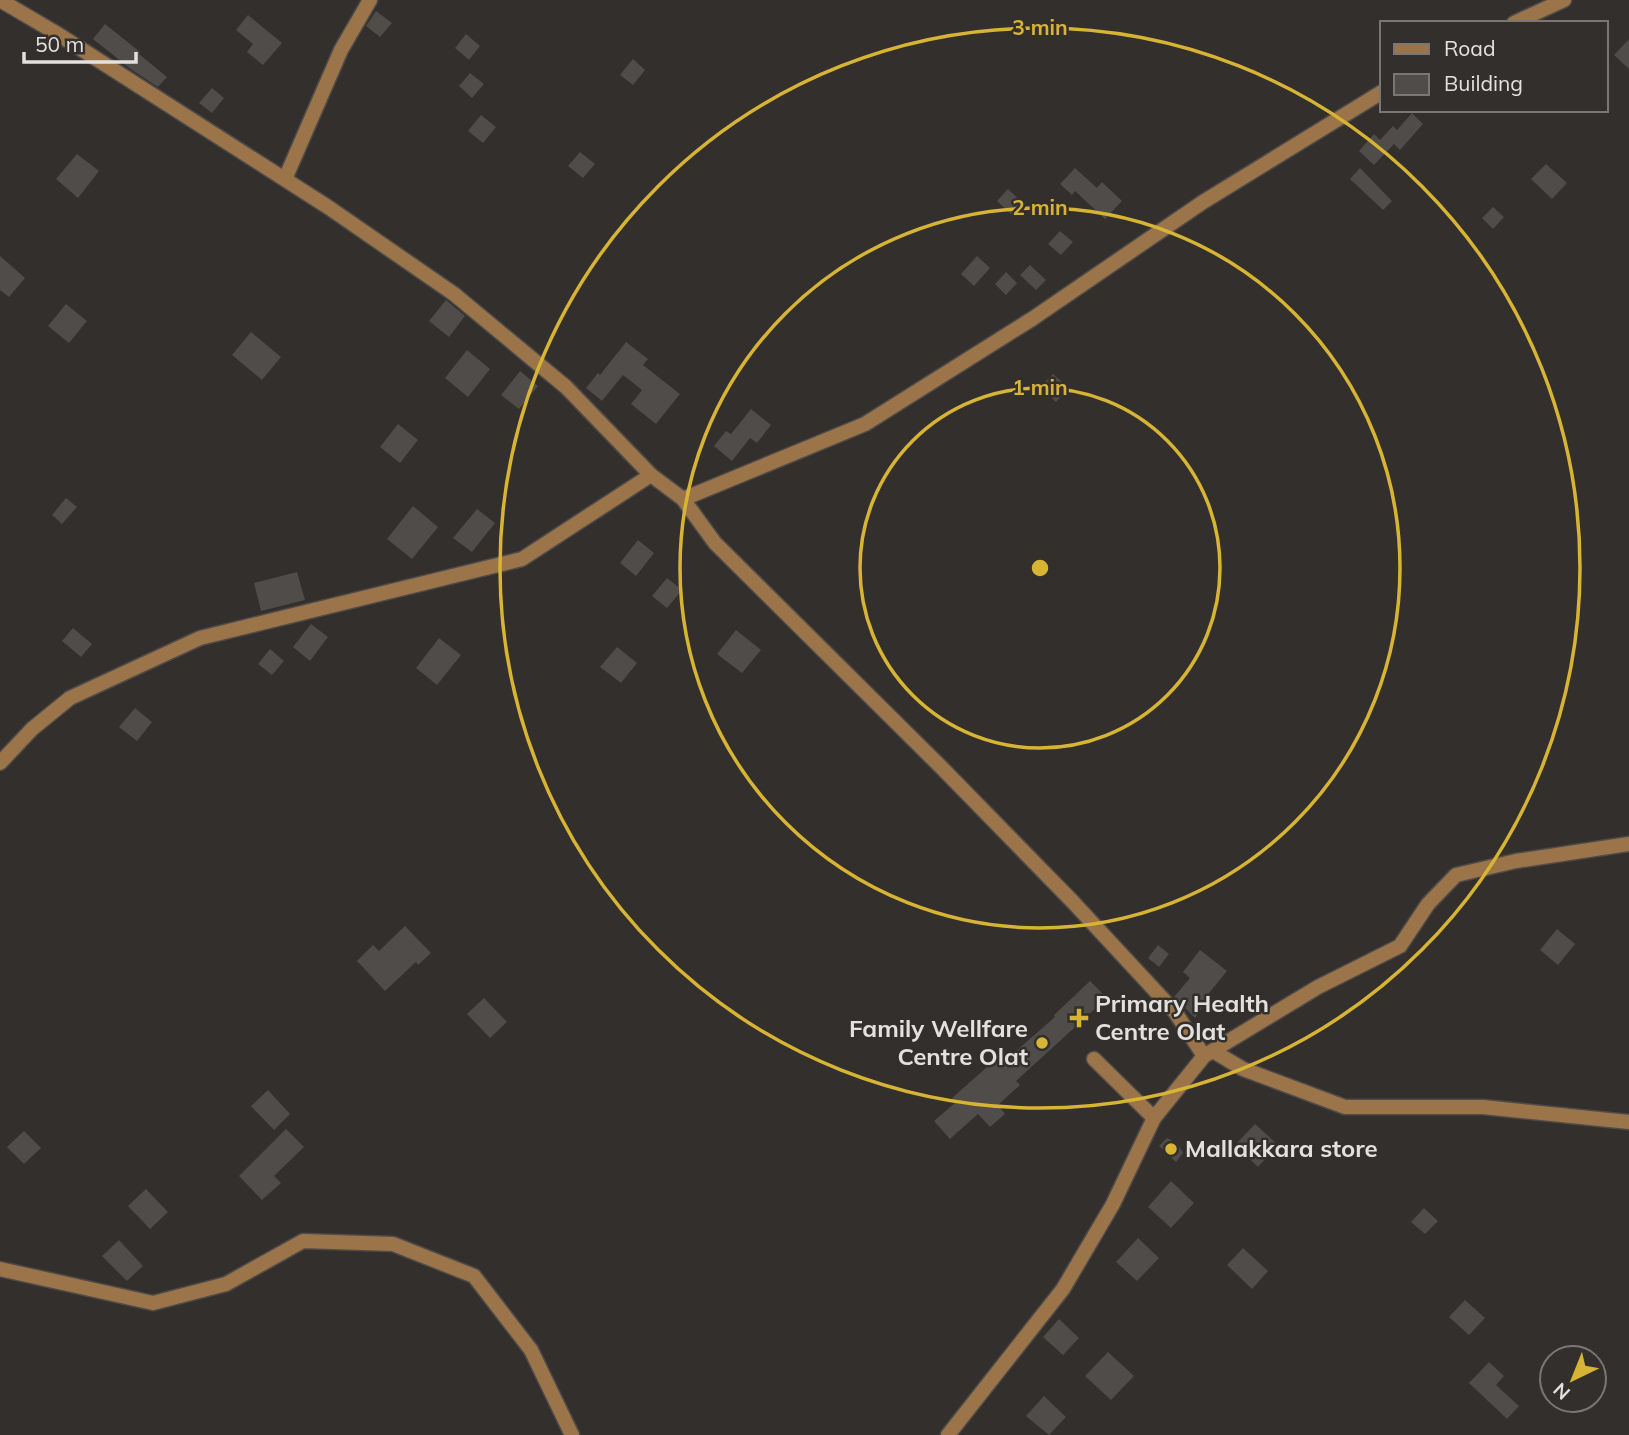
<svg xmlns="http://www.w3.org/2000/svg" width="1629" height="1435" viewBox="0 0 1629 1435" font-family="Mulish,sans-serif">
<rect width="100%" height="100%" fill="#322f2c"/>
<path fill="#4f4c49" d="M376,11l16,12 -12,14 -14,-11z
M248,15l34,28 -19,22 -16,-13 6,-8 -17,-14z
M105,24l35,28 -1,2 28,23 -9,10 -26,-17 -39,-31z
M466,34l14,12 -11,14 -14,-12z
M1629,39v30l-15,-14z
M633,59l12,11 -12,15 -13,-10z
M470,73l14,11 -12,14 -13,-12z
M212,88l12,10 -12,15 -13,-10z
M1412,113l11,11 -23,26 -6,-6 -20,21 -15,-14 15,-17 6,6 13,-14 4,4z
M481,115l15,12 -13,16 -15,-12z
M580,152l15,12 -12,14 -15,-12z
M77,154l22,17 -21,27 -22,-19z
M1546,164l21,19 -15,16 -21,-20z
M1075,168l22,20 5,-6 20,19 -17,18 -30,-28 -3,4 -12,-11z
M1360,168l32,33 -9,9 -33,-31z
M1008,189l15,14 -11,12 -15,-14z
M1493,207l11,10 -11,12 -11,-11z
M1060,231l13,11 -12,13 -13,-11z
M0,256l25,22 -16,19 -9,-7z
M977,256l13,12 -16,18 -13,-12z
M1030,265l16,15 -10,10 -16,-15z
M1006,272l11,11 -11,12 -11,-11z
M446,300l19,16 -16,21 -20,-16z
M66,304l21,17 -18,22 -21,-17z
M251,332l30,25 -19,23 -30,-25z
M626,342l22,17 -5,6 37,29 -24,30 -25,-20 11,-14 -19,-15 -21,26 -16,-13 12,-15 2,2z
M467,350l23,19 -22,28 -23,-19z
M520,371l18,15 -19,23 -18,-14z
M1053,374l16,14 -13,14 -16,-15z
M751,409l20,16 -14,18 -7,-5 -18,23 -18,-15 12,-15 5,3z
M398,424l20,16 -18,23 -20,-16z
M66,498l11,9 -15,17 -10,-9z
M413,506l25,21 -26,32 -25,-20z
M477,509l18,14 -23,29 -19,-14z
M638,540l16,13 -18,23 -16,-13z
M297,572l8,28 -44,11 -7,-28z
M667,578l15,12 -15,18 -15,-12z
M311,624l17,13 -18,24 -17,-14z
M73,628l19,16 -11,13 -19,-16z
M736,630l25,20 -19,23 -25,-19z
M439,638l22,17 -24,30 -21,-17z
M617,647l20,16 -16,20 -21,-16z
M270,649l14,12 -12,14 -14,-11z
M135,708l17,14 -15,19 -18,-14z
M405,926l26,27 -13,12 -2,-3 -31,29 -28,-30 16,-16 6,6z
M1557,929l18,15 -17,21 -18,-15z
M1158,945l11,9 -10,13 -11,-9z
M1200,950l27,21 -26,32 3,2 -9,13 -21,-21 16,-19 -7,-6z
M1090,981l17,17 -91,83 4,4 -22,20 7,9 -15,13 -12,-13 -28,25 -16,-18 22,-19 -4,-4 44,-39 5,5 54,-47 -1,-2z
M484,998l23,24 -17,16 -23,-24z
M268,1090l22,24 -16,16 -23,-24z
M1255,1124l23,21 -20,22 -23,-22z
M286,1129l18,18 -30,29 7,7 -19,17 -23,-24z
M24,1131l17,17 -17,16 -17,-17z
M1167,1138l10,5 6,10 -7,9 -17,-16z
M1171,1181l23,22 -23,25 -23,-21z
M146,1189l22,23 -18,17 -22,-23z
M1424,1208l14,13 -13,13 -14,-12z
M1138,1238l21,20 -22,23 -21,-19z
M119,1240l24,26 -16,15 -25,-25z
M1243,1248l25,23 -16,18 -25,-24z
M1465,1300l20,18 -16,17 -20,-18z
M1059,1319l20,19 -16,17 -20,-18z
M1108,1352l26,24 -23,24 -26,-24z
M1489,1362l15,14 -8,9 23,21 -12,13 -38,-36z
M1044,1396l22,21 -17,18 -23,-19z"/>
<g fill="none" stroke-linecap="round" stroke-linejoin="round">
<g stroke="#4e4b49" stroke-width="17">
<path id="minor" d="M1514,23l50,-23
M285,179l56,-129 29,-50
M683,499l182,-75 167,-105 171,-117 179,-110
M0,763l32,-34 38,-31 130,-60 322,-79 129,-84
M1213,1051l30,18 102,38h138l146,15
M1094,1059l60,59"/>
</g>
<g stroke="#4e4b49" stroke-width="17">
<path id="tertiary" d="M0,0l56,33 272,174 126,87 112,93 85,88 32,24 32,44 226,224 131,134 103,111 29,44
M0,1269l153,34 73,-19 77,-43 90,3 81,32 57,74 41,85
M948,1435l115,-146 50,-85 41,-86 50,-62 114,-69 82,-41 28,-42 28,-29 60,-14 113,-17"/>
</g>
<use href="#minor" stroke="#9b7449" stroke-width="14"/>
<use href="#tertiary" stroke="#9b7449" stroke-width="14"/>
</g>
<g fill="none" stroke="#d8b434" stroke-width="3.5">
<circle cx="1040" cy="568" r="180"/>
<circle cx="1040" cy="568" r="360"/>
<circle cx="1040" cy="568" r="540"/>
</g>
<g fill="#d8b434" stroke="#322f2c" stroke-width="2.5">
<path d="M1075.5 1007.5h7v7h7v7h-7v7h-7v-7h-7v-7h7z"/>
<circle cx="1042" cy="1043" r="7"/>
<circle cx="1171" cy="1149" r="7"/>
</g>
<g text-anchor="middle" stroke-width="5" stroke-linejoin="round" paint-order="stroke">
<g font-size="24" font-weight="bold" fill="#e3e1df" stroke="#322f2c" text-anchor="start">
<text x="1095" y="1012">Primary Health<tspan x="1095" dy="28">Centre Olat</tspan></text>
<text x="1028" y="1037" text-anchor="end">Family Wellfare<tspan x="1028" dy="28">Centre Olat</tspan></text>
<text x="1185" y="1157">Mallakkara store</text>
</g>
</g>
<circle cx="1040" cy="568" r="10" fill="#d8b434" stroke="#322f2c" stroke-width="3.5"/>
<g font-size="21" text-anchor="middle" font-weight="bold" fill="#d8b434" stroke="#322f2c" stroke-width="5" stroke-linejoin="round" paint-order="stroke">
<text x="1040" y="35">3 min</text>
<text x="1040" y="215">2 min</text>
<text x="1040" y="395">1 min</text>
</g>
<rect x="1380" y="21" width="228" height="91" fill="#322f2c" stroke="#797674" stroke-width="2"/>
<rect x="1394" y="44" width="35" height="10" fill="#9b7449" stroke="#797674" stroke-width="2"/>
<text x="1444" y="56" font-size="21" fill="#e3e1df">Road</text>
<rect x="1394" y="74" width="35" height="21" fill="#4f4c49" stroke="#797674" stroke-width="2"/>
<text x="1444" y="91" font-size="21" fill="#e3e1df">Building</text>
<g transform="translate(1573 1379) rotate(223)"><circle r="33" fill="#322f2c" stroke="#797674" stroke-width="2"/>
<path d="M0-5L12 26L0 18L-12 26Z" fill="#d8b434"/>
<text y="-10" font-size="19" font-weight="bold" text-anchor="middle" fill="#e3e1df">N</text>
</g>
<path d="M24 52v10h112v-10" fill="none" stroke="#e3e1df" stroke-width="3.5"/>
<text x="35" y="52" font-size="21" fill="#e3e1df" stroke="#322f2c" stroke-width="5" paint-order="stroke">50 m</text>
</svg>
